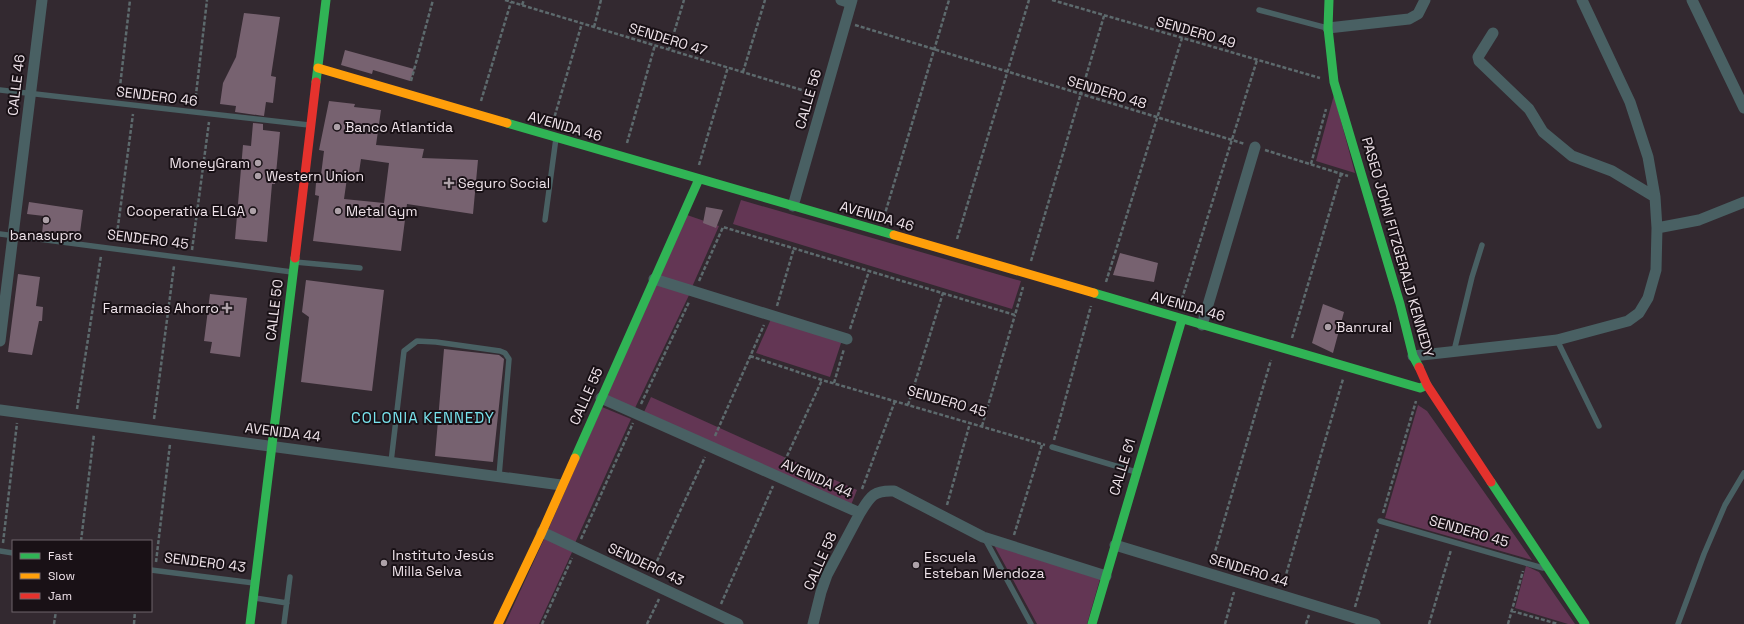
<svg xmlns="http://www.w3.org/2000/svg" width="1744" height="624" viewBox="0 0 1744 624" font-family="'Space Grotesk',sans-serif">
<rect width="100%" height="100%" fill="#332930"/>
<path fill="#633654" d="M1334,95l21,78 -39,-12z
M741,200l280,81 -9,28 -279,-85z
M687,215l32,11 -27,61 -33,-10z
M655,284l35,9 -55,115 -29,-12z
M771,319l71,21 -12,37 -74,-24z
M651,397l206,93 -6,15 -207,-93z
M1418,405l9,6 105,149 -147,-42z
M602,407l29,12 -56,124 -27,-13z
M545,537l28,13 -34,74h-34z
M994,545l106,34 -13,45h-50z
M1526,566l13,6 36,52h-7l-53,-16z"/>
<path fill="#776270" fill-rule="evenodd" d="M244,13l36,4 -9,59 5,1 -3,26 -7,-1 -2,14 -29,-4 1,-6 -16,-2 3,-21 13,-26z
M345,50l69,19 -4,12 -37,-11 -1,4 -31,-9z
M329,101l26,3 -1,3 27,3 -5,35 48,4 -2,9 56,2 -5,54 -66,-10 -6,47 -88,-10 6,-45 -4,-1 1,-12h4l4,-32 -5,-1zM361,159l28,4 -5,40 -40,-4 3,-21 11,1z
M253,123l10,1v6l17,2 -5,52h-3l-5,58 -32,-3 8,-94 8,1z
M29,202l54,8 -4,30 -37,-7 2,-17 -17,-2z
M706,207l17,3 -7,18 -13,-5z
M1120,253l38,10 -4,19 -41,-7z
M18,274l22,3 -4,29 7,1 -1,14h-3l-7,34 -24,-3z
M306,280l78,10 -12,101 -71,-9 8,-65 -7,-5z
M210,294l37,4 -7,59 -30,-4 2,-11 -8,-1z
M1323,304l21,8 -11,41 -21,-10z
M444,349l55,6 5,4 -11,103 -58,-6z"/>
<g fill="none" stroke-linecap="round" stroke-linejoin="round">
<path stroke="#5d6a6d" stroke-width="2.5" stroke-dasharray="4 2" stroke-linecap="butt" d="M505,0l310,94
M1052,0l268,78
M522,5l2,-5
M855,25l390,119
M594,27l7,-27
M669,49l15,-49
M743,72l22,-72
M411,81l22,-81
M119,95l11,-95
M481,101l30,-99
M195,103l12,-103
M553,122l29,-99
M627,143l28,-98
M1265,150l83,26
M1311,164l15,-55
M699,165l29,-98
M884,217l65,-217
M957,239l72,-239
M116,241l17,-127
M192,250l17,-128
M1031,261l73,-245
M699,281l24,-54 292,88 8,-28
M1106,282l76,-244
M1180,305l77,-245
M777,306l17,-58
M850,329l19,-58
M1292,338l49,-164
M750,356l72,24 223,65
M834,383l10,-34
M641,404l48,-102
M908,405l35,-112
M77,409l24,-153
M154,419l20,-153
M982,426l33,-111
M715,436l49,-111
M1054,440l37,-134
M782,467l40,-87
M862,489l33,-88
M947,505l23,-82
M1383,513l33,-112
M1014,535l28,-90
M581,539l52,-116
M81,541l13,-107
M3,543l14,-120
M156,562l14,-118
M1212,562l59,-202
M652,572l53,-115
M1283,585l60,-206
M721,604l52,-118
M1355,607l23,-78
M1512,611l46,13
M54,624l2,-13
M134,624l1,-13
M542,624l30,-66
M647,624l12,-25
M1225,624l9,-32
M1306,624l3,-9
M1429,624l22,-74
M1508,624l15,-53"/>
<path stroke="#496063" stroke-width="5.5" d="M1259,10l68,18
M0,90l309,35
M545,220l11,-82
M0,234l292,38
M295,262l65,6
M1557,340l42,86
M1454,351l18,-74 10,-32
M1052,447l84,25
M391,462l13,-111 13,-10 19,1 64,9 5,2 4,6 -10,117
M1380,521l163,47
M985,539l46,85
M0,551l13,2
M151,570l103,13
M255,598l32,5
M284,624l6,-47
M1678,624l26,-70 21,-49 19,-32"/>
<path stroke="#496063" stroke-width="11" d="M841,0l10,3
M1692,0l52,108
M1328,28l81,-9 9,-5 7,-14
M1493,33l-15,24 1,4 50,48 14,23 29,24 40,15 43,26
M793,206l59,-206
M1657,228l42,-8 45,-18
M654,279l193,60
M1202,325l53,-178
M0,341l42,-341
M1413,356l144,-16 71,-19 11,-8 9,-15 8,-28 1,-42 -2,-31 -7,-40 -18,-55 -48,-102
M601,398l259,115c10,-16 13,-23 34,-22l89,46 123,39
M0,410l561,75
M542,532l196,92
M1115,545l260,79
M813,624l8,-32 6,-17 33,-62"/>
<path stroke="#30b455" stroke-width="9" d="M1329,0l-1,28 6,54 66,222 13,52 6,11
M316,82l10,-82
M507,123l387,112
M1094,293l326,95 7,-3
M575,458l124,-279
M1491,482l94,142
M250,624l45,-366
M1092,624l90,-305"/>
<path stroke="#ff9f0a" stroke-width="9" d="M318,68l189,55
M894,235l200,58
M498,624l44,-92 33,-74"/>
<path stroke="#e5322d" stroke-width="9" d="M295,258l21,-176
M1419,367l8,18 64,97"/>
</g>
<g fill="#ada1a8" stroke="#191116" stroke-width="1.5">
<circle cx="337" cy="127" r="4"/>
<circle cx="258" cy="163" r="4"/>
<circle cx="258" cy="176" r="4"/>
<path d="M447 177h4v4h4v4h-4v4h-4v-4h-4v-4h4z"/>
<circle cx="253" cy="211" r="4"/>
<circle cx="338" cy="211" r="4"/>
<circle cx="46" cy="220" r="4"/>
<path d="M225 302h4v4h4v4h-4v4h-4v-4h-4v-4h4z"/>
<circle cx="1328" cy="327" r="4"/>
<circle cx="384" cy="563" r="4"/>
<circle cx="916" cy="565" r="4"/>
</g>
<g text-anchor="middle" stroke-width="4" stroke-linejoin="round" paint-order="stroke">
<g font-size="14" fill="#eee2e9" stroke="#191116">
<text transform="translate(1196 32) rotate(16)" y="5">SENDERO 49</text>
<text transform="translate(668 39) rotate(17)" y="5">SENDERO 47</text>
<text transform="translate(16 85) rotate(-83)" y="5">CALLE 46</text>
<text transform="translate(1107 92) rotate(17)" y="5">SENDERO 48</text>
<text transform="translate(157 96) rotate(7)" y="5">SENDERO 46</text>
<text transform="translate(808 99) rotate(-74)" y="5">CALLE 56</text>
<text transform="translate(565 126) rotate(16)" y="5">AVENIDA 46</text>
<text transform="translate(877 216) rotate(16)" y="5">AVENIDA 46</text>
<text transform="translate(148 239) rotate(7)" y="5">SENDERO 45</text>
<text transform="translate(1398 247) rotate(74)" y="5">PASEO JOHN FITZGERALD KENNEDY</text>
<text transform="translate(1188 306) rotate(16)" y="5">AVENIDA 46</text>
<text transform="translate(274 310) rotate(-83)" y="5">CALLE 50</text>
<text transform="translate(586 396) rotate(-66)" y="5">CALLE 55</text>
<text transform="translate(947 401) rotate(16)" y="5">SENDERO 45</text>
<text transform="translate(283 432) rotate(7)" y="5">AVENIDA 44</text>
<text transform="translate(1122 467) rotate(-73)" y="5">CALLE 61</text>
<text transform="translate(817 478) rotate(24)" y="5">AVENIDA 44</text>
<text transform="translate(1469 531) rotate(16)" y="5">SENDERO 45</text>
<text transform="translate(820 561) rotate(-66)" y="5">CALLE 58</text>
<text transform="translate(205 562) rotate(7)" y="5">SENDERO 43</text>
<text transform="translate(646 564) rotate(25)" y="5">SENDERO 43</text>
<text transform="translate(1249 570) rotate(17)" y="5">SENDERO 44</text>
</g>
<g font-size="14" fill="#eee2e9" stroke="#191116" text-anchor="start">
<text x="345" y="132">Banco Atlantida</text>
<text x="250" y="168" text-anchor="end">MoneyGram</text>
<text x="266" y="181">Western Union</text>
<text x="458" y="188">Seguro Social</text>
<text x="245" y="216" text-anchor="end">Cooperativa ELGA</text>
<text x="346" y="216">Metal Gym</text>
<text x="46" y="240" text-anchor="middle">banasupro</text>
<text x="219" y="313" text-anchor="end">Farmacias Ahorro</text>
<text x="1336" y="332">Banrural</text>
<text x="392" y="560">Instituto Jesús<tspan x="392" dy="16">Milla Selva</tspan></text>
<text x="924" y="562">Escuela<tspan x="924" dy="16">Esteban Mendoza</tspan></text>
</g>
<g font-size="15" letter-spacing="1" fill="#78e3ed" stroke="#191116">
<text x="423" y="423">COLONIA KENNEDY</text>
</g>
</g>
<rect x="12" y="540" width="140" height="72" fill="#191116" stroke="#6e656a"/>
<rect x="20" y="553" width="20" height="6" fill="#30b455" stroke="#6e656a"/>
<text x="48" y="560" font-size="12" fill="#eee2e9">Fast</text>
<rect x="20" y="573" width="20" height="6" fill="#ff9f0a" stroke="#6e656a"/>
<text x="48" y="580" font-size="12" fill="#eee2e9">Slow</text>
<rect x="20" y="593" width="20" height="6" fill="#e5322d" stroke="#6e656a"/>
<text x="48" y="600" font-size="12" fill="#eee2e9">Jam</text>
</svg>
